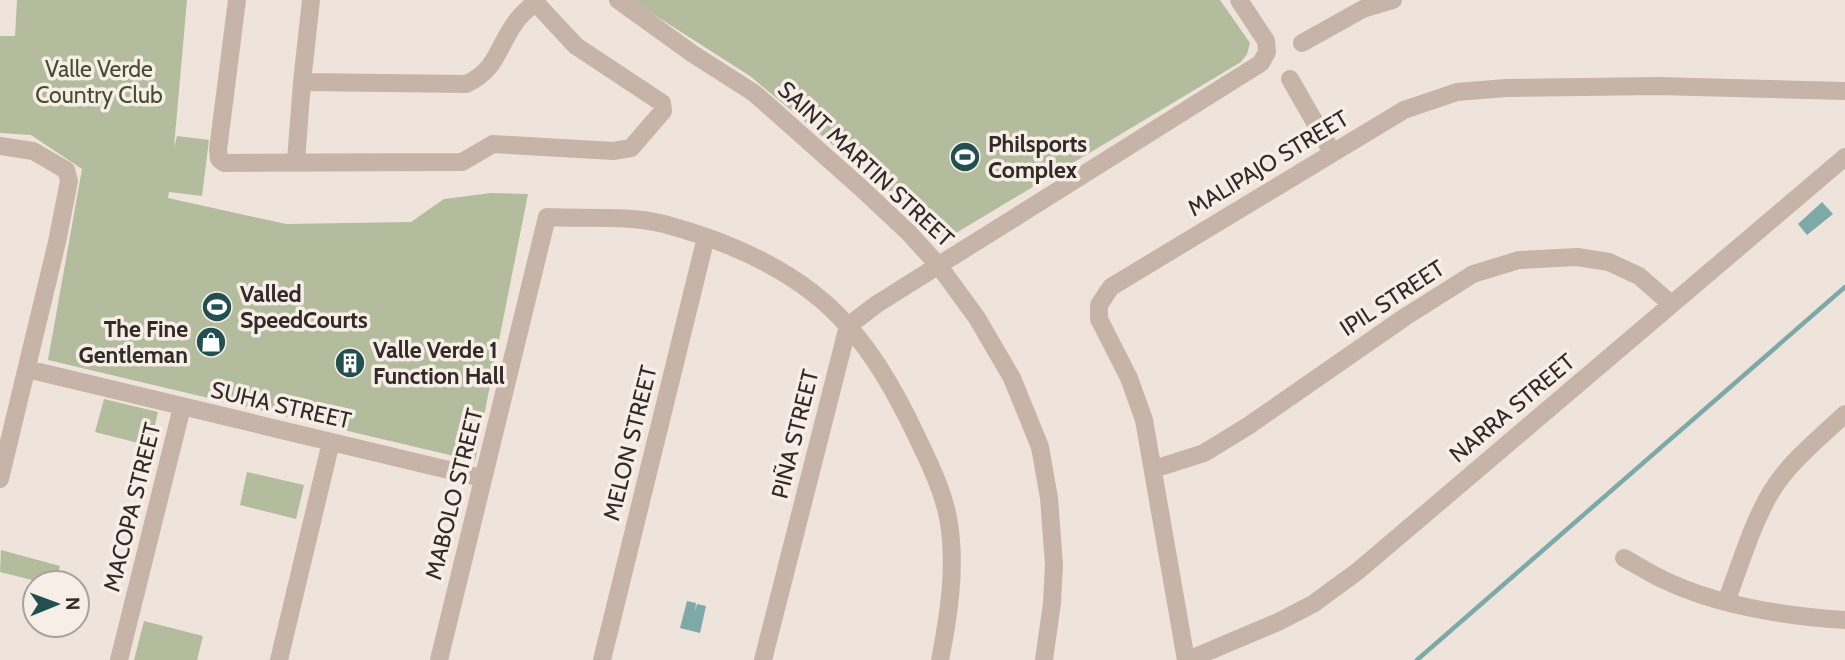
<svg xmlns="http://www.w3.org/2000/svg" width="1845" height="660" viewBox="0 0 1845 660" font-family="Cabin,sans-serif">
<rect width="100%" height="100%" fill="#efe4db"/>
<path fill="#b3bc9d" d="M17,0h170l-13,147 3,-11 32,4 -7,56 -33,-4 -1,6 118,26 125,-2 33,-23 47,-6 37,1 -53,267 -427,-101 34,-191 -51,-34 -31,-2v-97h15z
M631,0h589l30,43 -3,11 -6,8 -295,177 -196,-163z
M104,399l54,13 -8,34 -55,-14z
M247,472l57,13 -8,34 -56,-14z
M1,550l59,16 -4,17h-12l-44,-11z
M144,621l59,15 -6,24h-63z"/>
<path fill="#7da9a8" d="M1822,202l11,12 -26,21 -9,-11z
M687,601l9,2 -1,9 2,-8 9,2 -6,27 -20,-5z"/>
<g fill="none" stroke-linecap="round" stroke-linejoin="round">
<path stroke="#7da9a8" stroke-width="4.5" d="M1417,660l428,-373"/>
<path stroke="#c6b4a8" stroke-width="18" d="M237,0l-19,150 1,9 5,4 238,-1 31,-18 120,7 18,-3 32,-37 -1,-8 -86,-57 -41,-44c-7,7 -15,13 -20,21 -18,25 -18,47 -49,61l-164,-2
M618,0l75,54 61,39 106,94 49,46 30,33 38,52 35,60 28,69 9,51 5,67 -2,38 -8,57
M1302,43l61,-34 30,-9
M1290,79l42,73
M0,146l33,5 33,19 3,11 -12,61 -57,237
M296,161l6,-79 9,-82
M27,369l455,109
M1154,469l50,-16 44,-27 157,-109 68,-43 46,-14 58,-3 32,5 30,14 32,28
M1624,558c13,7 25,15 38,21 55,27 122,37 183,41
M1726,602c14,-36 25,-76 45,-110 18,-30 49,-54 74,-78
M119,660l63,-253
M279,660l52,-218
M439,660l108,-443c38,2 80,-2 117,7 67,18 138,49 184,102 28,31 49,69 67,107 14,29 29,59 34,90 7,46 0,92 -9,137
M602,660l104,-423
M763,660l85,-334 29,-22 384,-241 6,-11 -1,-11 -27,-41
M1186,660l-42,-240 -15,-42 -30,-59v-14l12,-18 293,-177 53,-18 49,-4 152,-2 187,5
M1188,660l90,-38 35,-18 45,-33 487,-414"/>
</g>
<defs>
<g id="stadium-disc" transform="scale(1.575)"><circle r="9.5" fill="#225050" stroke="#f7efe7"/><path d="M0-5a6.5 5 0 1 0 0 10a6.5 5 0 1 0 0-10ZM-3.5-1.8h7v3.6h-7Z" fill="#fff"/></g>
<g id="shop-disc" transform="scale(1.575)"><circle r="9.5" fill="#225050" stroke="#f7efe7"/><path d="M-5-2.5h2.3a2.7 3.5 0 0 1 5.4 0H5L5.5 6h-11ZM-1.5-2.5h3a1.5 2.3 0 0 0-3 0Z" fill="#fff"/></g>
<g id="building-disc" transform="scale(1.575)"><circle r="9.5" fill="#225050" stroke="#f7efe7"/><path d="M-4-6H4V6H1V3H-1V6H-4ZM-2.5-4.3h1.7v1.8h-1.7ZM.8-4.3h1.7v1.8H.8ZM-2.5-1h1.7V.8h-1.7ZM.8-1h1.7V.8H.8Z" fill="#fff"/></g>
</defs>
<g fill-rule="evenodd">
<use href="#stadium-disc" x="965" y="157"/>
<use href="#stadium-disc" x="217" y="307"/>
<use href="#shop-disc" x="211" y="342"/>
<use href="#building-disc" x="350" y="363"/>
</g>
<g text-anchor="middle" stroke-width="7" stroke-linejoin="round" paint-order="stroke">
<g font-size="23" fill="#454f2e" stroke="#f7efe7">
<text x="99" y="77">Valle Verde<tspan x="99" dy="26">Country Club</tspan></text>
</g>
<g font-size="23" font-weight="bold" fill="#332b28" stroke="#f7efe7" text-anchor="start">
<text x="988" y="152">Philsports<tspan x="988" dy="26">Complex</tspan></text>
<text x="240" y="302">Valled<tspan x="240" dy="26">SpeedCourts</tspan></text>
<text x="188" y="337" text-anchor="end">The Fine<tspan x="188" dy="26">Gentleman</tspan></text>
<text x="373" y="358">Valle Verde 1<tspan x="373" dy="26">Function Hall</tspan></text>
</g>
<g font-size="23" fill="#332b28" stroke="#f7efe7">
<text transform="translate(1268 163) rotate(-31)" y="8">MALIPAJO STREET</text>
<text transform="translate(866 164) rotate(43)" y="8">SAINT MARTIN STREET</text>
<text transform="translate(1392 298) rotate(-33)" y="8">IPIL STREET</text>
<text transform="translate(281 405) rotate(13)" y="8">SUHA STREET</text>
<text transform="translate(1512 408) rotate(-40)" y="8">NARRA STREET</text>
<text transform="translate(795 434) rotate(-76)" y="8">PIÑA STREET</text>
<text transform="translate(630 443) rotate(-76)" y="8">MELON STREET</text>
<text transform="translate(454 494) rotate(-76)" y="8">MABOLO STREET</text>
<text transform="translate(132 507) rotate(-76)" y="8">MACOPA STREET</text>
</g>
</g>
<g transform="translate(56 604) rotate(89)"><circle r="33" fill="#f7efe7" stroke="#a9a19b" stroke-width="2"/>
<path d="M0-5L12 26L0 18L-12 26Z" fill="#225050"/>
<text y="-10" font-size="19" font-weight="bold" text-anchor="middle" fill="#332b28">N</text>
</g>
</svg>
